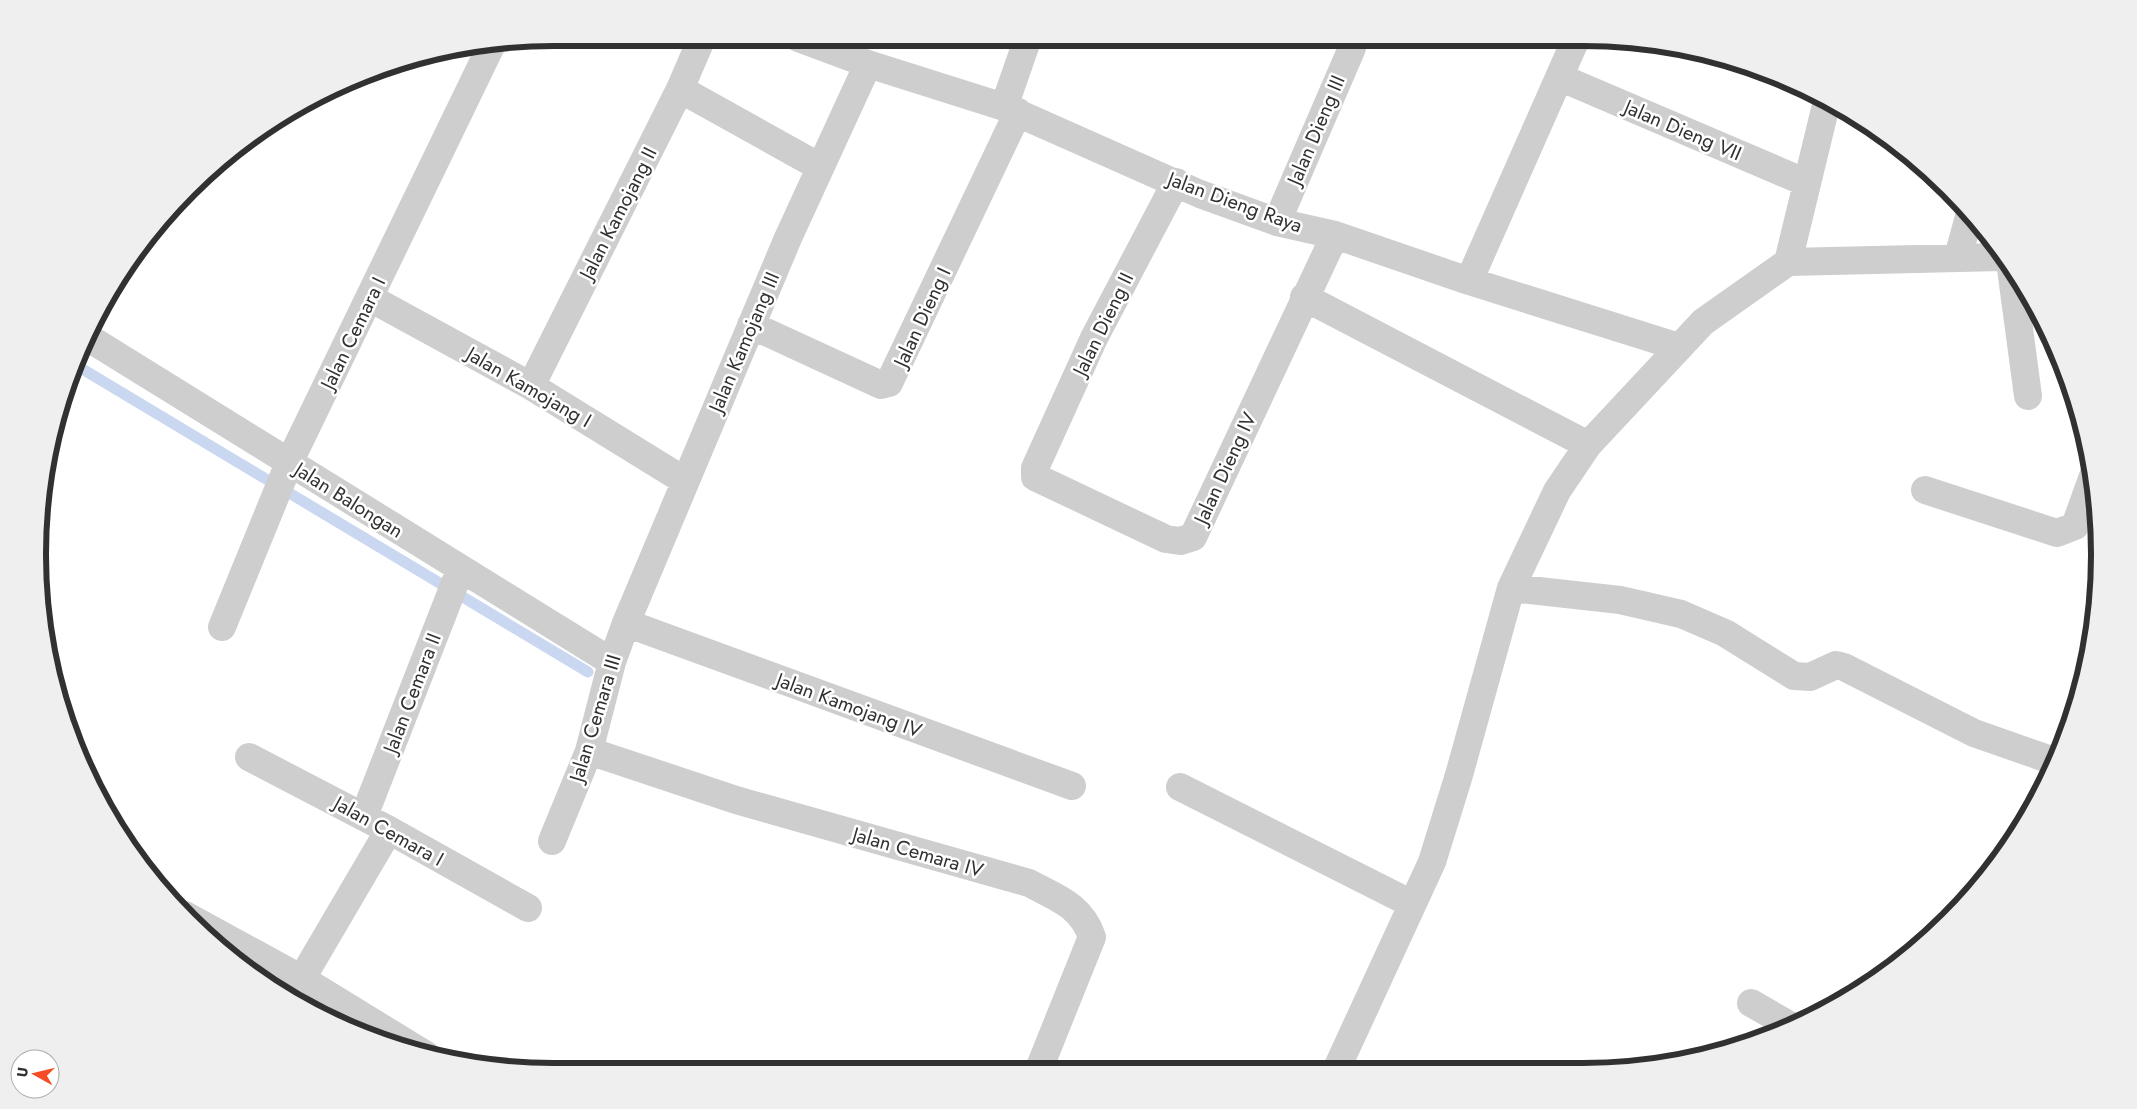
<svg xmlns="http://www.w3.org/2000/svg" width="2137" height="1109" viewBox="0 0 2137 1109" font-family="Jost,sans-serif">
<rect width="100%" height="100%" fill="#fff"/>
<g fill="none" stroke-linecap="round" stroke-linejoin="round">
<path stroke="#c9d7f0" stroke-width="11" d="M74,364l514,308"/>
<path stroke="#cecece" stroke-width="28" d="M798,38l70,26 136,43 196,87 77,28 58,13 134,46 210,66
M1559,77l248,106
M680,89l140,78
M1004,107l24,-69
M1176,182l-82,156 -59,130v9l131,62 14,2 13,-4 142,-302
M1277,222l75,-174 -2,-10
M1958,257l12,-44
M1788,262l39,-161
M2011,269l17,127
M1469,281l107,-242
M1304,297l284,148
M370,298l161,88 154,95
M751,325l130,60 8,-2 129,-271
M87,337l525,325
M531,386l149,-297 22,-51
M1925,490l132,43 18,-7 18,-50
M1511,588l109,12 61,14 44,19 69,43 16,1 26,-12 8,2 130,66 80,28
M626,623l446,163
M222,627l67,-164 203,-419
M589,751l147,49 293,83c28,15 52,22 63,54l-53,132
M249,757l140,73 139,78
M1180,787l232,117
M364,816l96,-246
M552,841l37,-90 23,-89 14,-39 162,-385 80,-174
M185,915l117,64 124,76
M291,997l98,-167
M1751,1003l40,23
M1337,1068l95,-206 27,-87 52,-187 46,-97 31,-46 115,-123 85,-60 214,-5"/>
</g>
<g text-anchor="middle" stroke-width="5" stroke-linejoin="round" paint-order="stroke">
<g font-size="20" fill="#313131" stroke="#fff">
<text transform="translate(1316 130) rotate(-67)" y="7">Jalan Dieng III</text>
<text transform="translate(1683 130) rotate(23)" y="7">Jalan Dieng VII</text>
<text transform="translate(1235 202) rotate(20)" y="7">Jalan Dieng Raya</text>
<text transform="translate(618 213) rotate(-63)" y="7">Jalan Kamojang II</text>
<text transform="translate(922 317) rotate(-65)" y="7">Jalan Dieng I</text>
<text transform="translate(1103 324) rotate(-64)" y="7">Jalan Dieng II</text>
<text transform="translate(353 333) rotate(-64)" y="7">Jalan Cemara I</text>
<text transform="translate(744 342) rotate(-67)" y="7">Jalan Kamojang III</text>
<text transform="translate(529 387) rotate(30)" y="7">Jalan Kamojang I</text>
<text transform="translate(1225 468) rotate(-65)" y="7">Jalan Dieng IV</text>
<text transform="translate(349 500) rotate(32)" y="7">Jalan Balongan</text>
<text transform="translate(412 693) rotate(-69)" y="7">Jalan Cemara II</text>
<text transform="translate(849 705) rotate(20)" y="7">Jalan Kamojang IV</text>
<text transform="translate(595 718) rotate(-73)" y="7">Jalan Cemara III</text>
<text transform="translate(389 831) rotate(29)" y="7">Jalan Cemara I</text>
<text transform="translate(918 852) rotate(16)" y="7">Jalan Cemara IV</text>
</g>
</g>
<path d="M0 0H2137V1109H0ZM554 46H1583A508 508 0 0 1 2091 554V555A508 508 0 0 1 1583 1063H554A508 508 0 0 1 46 555V554A508 508 0 0 1 554 46Z" fill="#efefef" fill-rule="evenodd"/>
<path fill="none" stroke="#313131" stroke-width="6" d="M554 46H1583A508 508 0 0 1 2091 554V555A508 508 0 0 1 1583 1063H554A508 508 0 0 1 46 555V554A508 508 0 0 1 554 46Z"/>
<g transform="translate(35 1074) rotate(278)"><circle r="24" fill="#ffffff" stroke="#adadad"/>
<path d="M0-4L9 19L0 12L-9 19Z" fill="#f54c26"/>
<text y="-8" font-size="14" font-weight="bold" text-anchor="middle" fill="#313131">U</text>
</g>
</svg>
